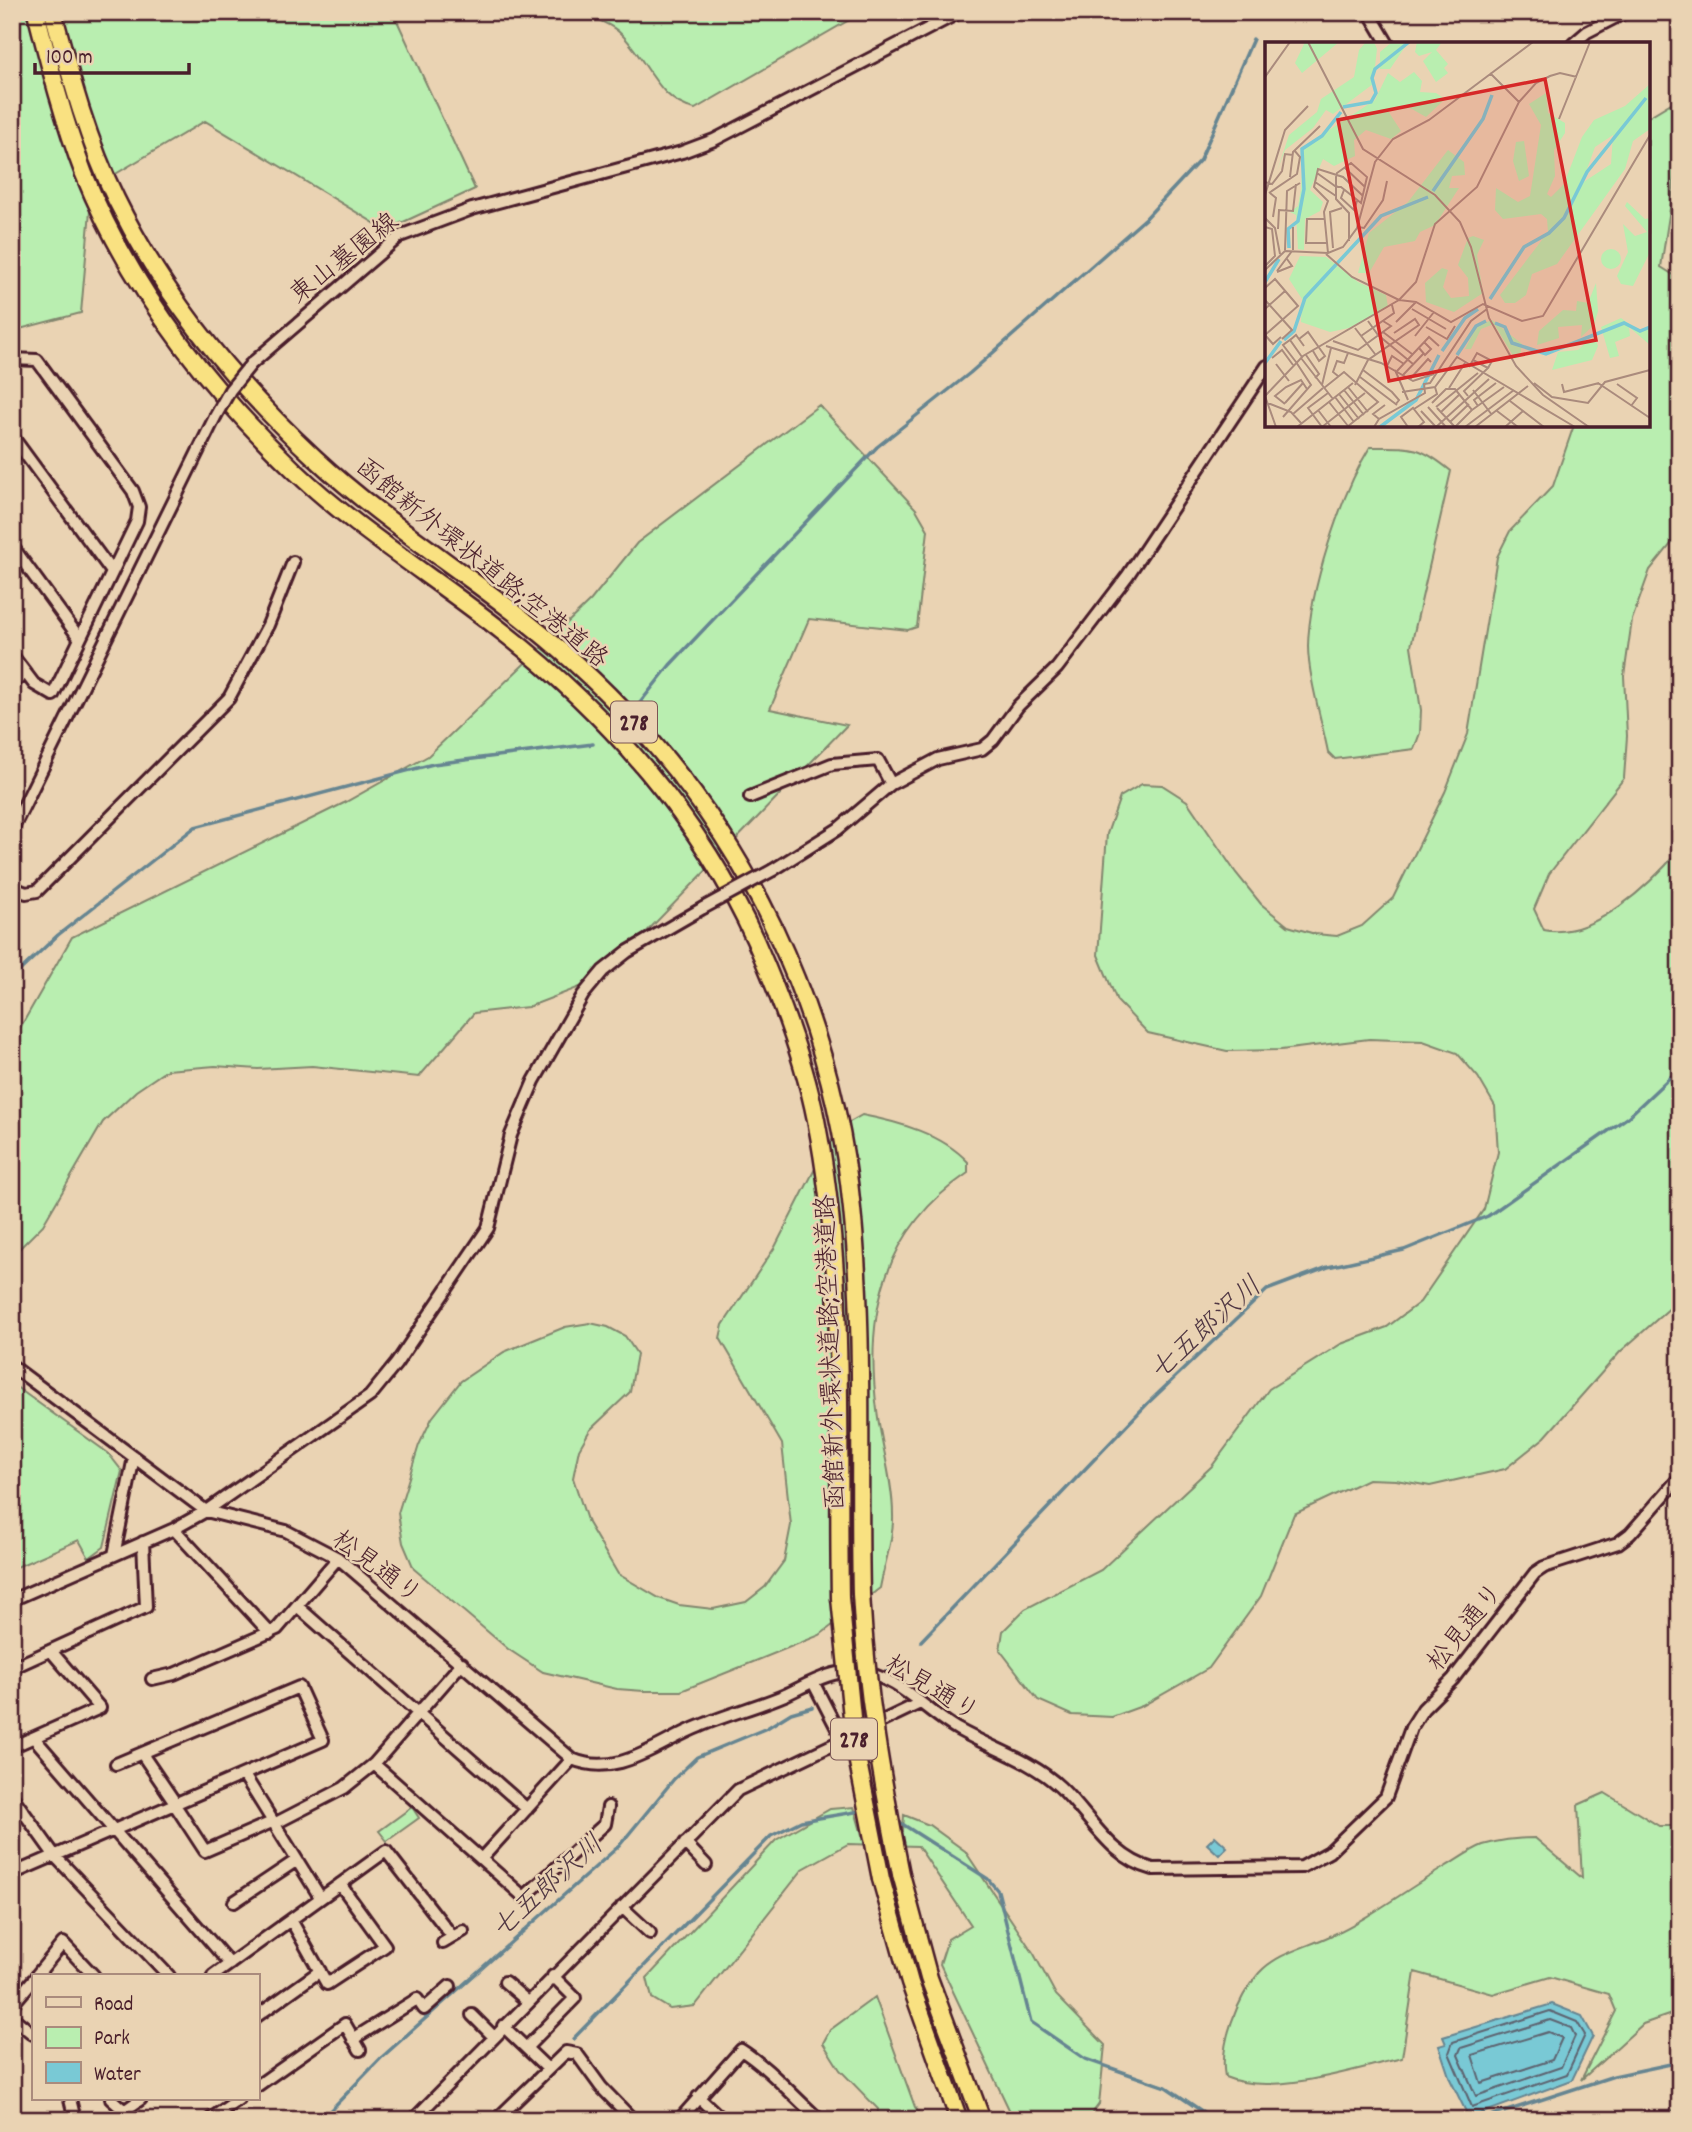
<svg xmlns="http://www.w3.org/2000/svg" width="1692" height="2132" viewBox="0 0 1692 2132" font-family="Dekko,'Klee One',sans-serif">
<rect width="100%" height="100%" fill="#ead3b3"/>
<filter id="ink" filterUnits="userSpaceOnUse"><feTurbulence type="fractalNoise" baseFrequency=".0143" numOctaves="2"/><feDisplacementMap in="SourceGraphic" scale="14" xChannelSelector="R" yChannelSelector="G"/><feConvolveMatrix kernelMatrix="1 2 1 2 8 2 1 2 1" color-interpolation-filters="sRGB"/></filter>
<g filter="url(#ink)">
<path fill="#b9eeb0" stroke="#82866e" stroke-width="2" d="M20,12h373l82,177 -89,41 -181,-109 -113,67 -11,125 -69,18v-316z
M576,12h287l-168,97c-38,-7 -49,-53 -75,-76 -10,-10 -31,-17 -44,-21z
M1673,102l7,4v38l-19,123 19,12v254l-30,37 -18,50 -8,56 3,60 -3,42 -75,96 -15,35 10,21c49,10 107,-46 136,-81v450l-60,53 -75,85 -40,32 -75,17 -34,-6 -28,-1 -74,35 -33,82 -52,72 -67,38 -30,11 -40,-2 -34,-15 -38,-50 3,-19 22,-22 76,-39 111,-104 57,-77 72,-45 46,-17 33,-25 64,-93 14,-57 -3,-46 -17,-29 -21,-24 -34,-12 -54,-2 -88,11 -54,1 -79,-18 -31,-32 -19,-46 9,-121 13,-37 22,-13 20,1 25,16 49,72 25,31 27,22 27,8 22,2 25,-10 31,-28 52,-106 23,-58 29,-177 13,-26 43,-45 21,-61h74v-308z
M819,405l97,104 12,21 -11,97 -9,3 -99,-11 -39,90 77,16 -246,254 -73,28 -54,6 -55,64 -107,-11 -54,3 -43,-3 -48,4 -31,21 -33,31 -60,103 -31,31v-214l60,-105 272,-134 84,-47 163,-156 46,-57z
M1370,447c41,0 48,-3 81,24l-40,175 10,64 -1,23 -6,16 -79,10 -7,-7c-6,-30 -20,-77 -20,-106 1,-55 33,-152 62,-199z
M862,1115c37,7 80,19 106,47v11c-84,57 -104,140 -91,237 4,34 16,71 16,105 1,23 -9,50 -13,73l-60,47 -139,56h-37l-27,-2 -74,-17 -35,-23 -94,-80 -11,-26 -5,-30 21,-68 13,-27 29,-37 43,-29 61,-25 25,-4 18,4 17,9 12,18 -7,38 -40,38 -11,19 -6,29 15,45 30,51 41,24 20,7 34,4 33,-7 19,-15 19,-26 7,-36 -9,-81 -62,-106 3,-13 52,-78 47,-92 19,-28z
M12,1384l96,69 14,18 -18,76 -15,11 -10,-18 -67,29z
M1605,1793l54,33h21v185l-37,13 -62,56 35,-69 -7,-17 -59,-17 -57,17 -78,-22 -13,86c-48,11 -130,39 -177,19 -6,-32 12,-79 34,-104 18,-20 48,-26 71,-37 40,-18 77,-47 115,-69 12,-7 25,-17 38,-22 17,-5 34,-7 52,-7l47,40 -4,-73z
M412,1807l7,11 -32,23 -8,-10z
M854,1807l8,28 41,-4 1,-16 25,10 36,26 69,103 22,41 49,50 -6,59 -12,16h-73l-74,-156 8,-25 23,-14 -53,-79 -70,-2 -45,25 -108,137 -25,3 -18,-11 -5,-20 129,-138 54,-31z
M875,1997l40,110 9,13h-47l1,-11 -38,-39 -17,-27 7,-13z
M1673,2111l7,1v8h-37z"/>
<path fill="#79c9d5" stroke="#668591" stroke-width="2" d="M1215,1836l12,11 -8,8 -12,-11z
M1552,2004l30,12 11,20 -21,44 -103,38 -19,-39 -11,-33 7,-2 -3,-7z"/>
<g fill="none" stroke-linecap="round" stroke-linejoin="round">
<path stroke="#5d636f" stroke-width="2" d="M1550,2011l27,11 8,13 -18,39 -95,33 -23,-54 4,-11z
M1550,2020l21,8 4,8 -14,31 -85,29 -18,-41 3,-7z
M1548,2032l14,6 -10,22 -71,23 -9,-28z"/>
<path stroke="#668591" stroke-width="3.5" d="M639,704l31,-39 207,-218 93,-74 176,-155 54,-58 53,-121
M12,978l46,-43 137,-108 238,-63 160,-20
M921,1641l227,-238 119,-113 61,-23 76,-17 84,-34 140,-99 52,-49
M887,1671l10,-8
M896,1820l92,59 10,12 33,131 54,37 81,28 49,33
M573,2039l198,-203 30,-15 60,-10
M321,2120l60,-62 238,-212 55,-67 23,-22 70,-29 24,-15 21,-6
M405,2120l17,-17
M1479,2120l135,-44 66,-14"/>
<g stroke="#4a1f2b" stroke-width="16">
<path id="minor" d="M1369,12l19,32
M1573,44l14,-12 39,-20
M12,359l25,1 96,131 6,16 -2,14 -84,174 -19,-11 -22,-29
M251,364l149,-128 72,-27 210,-57 32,-12 246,-128
M12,436l100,136
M12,546l68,93
M12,684l13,-11
M750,797l82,-33 46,-4 13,24
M12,830l203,-413
M773,870l65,-41 53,-45 47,-25 44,-10 11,-9 25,-34 39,-38 71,-93 139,-209
M12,887l14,6 11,-2 192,-193 39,-73 25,-63
M12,1366l194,145 164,-115 26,-32 92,-136 23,-93 23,-54 49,-86 20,-24 24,-19 76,-44
M174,1529l96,104
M114,1555l20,-98
M12,1600l162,-71 32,-18 80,20 52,27 234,201c47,20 86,-17 128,-33 28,-12 57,-19 85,-31 24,-11 47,-26 74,-23 40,4 67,40 100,58 34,19 72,30 101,57 31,29 50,71 93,82l149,-2 27,-15 57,-55 25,-69 12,-19 30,-30 82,-106 9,-6 74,-24 12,-9 50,-57
M297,1606l230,203
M12,1668l134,-61 -3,-65
M152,1679l22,-5 103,-45 61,-71
M813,1682l30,58
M34,1738l196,226
M12,1747l88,-39 -49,-57
M142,1754l34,50
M374,1764l150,133 81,-73 3,-17
M244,1775l76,122
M12,1796l43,60 114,120
M175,1805l30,46 67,-29
M274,1824l70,-36 30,-24 88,-101
M685,1843l21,22
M482,1858l90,-99
M12,1874l311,-134 -24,-53 -183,77
M234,1902l63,-42
M622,1907l28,26
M291,1920l36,64 58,-38 -45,-62
M443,1943l20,-12
M36,1976l27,-33 31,33
M213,1976l173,-125 66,85
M505,1982l22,19
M12,2005l21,-25
M472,2015l21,21
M257,2016l63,-45
M12,2017l21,17
M503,2026l45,43
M353,2039l64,-40 7,10 26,-23
M526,2048l49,-50 -22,-22
M257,2086l88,-62 15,26
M698,2097l25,23
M70,2099l5,21
M111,2099l24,21
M124,2111l17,-12
M209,2120l30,-21
M413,2120l325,-330 182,-87
M496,2120l70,-68 11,2 24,33 32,33
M679,2120l62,-70c27,17 54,48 79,70"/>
</g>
<g stroke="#4a1f2b" stroke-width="21">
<path id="highway" d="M36,12c14,55 28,110 48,162 46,114 123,213 211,297 63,60 140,107 208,161 105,82 198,188 253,310 25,57 48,117 60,178 31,156 21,320 24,478
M53,12c17,63 34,128 63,187 48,98 119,185 199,259 76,71 166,123 244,191 90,78 165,173 216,281 41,88 68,183 77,279 13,127 6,258 9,385
M901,1874l28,104 53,142
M881,1879l29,104 49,137"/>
</g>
<use href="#minor" stroke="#ead3b3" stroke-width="10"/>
<use href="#highway" stroke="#f9e181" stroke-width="16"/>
<g stroke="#4a1f2b" stroke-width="16" stroke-linecap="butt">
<path id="minor-bridge" d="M215,417l15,-27 21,-26
M703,908l70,-38"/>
</g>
<g stroke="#4a1f2b" stroke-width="21" stroke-linecap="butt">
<path id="highway-bridge" d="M861,1594c5,95 21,187 40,280
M840,1598l15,149 26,132"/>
</g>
<use href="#minor-bridge" stroke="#ead3b3" stroke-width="10"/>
<use href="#highway-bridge" stroke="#f9e181" stroke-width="16"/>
</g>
</g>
<g text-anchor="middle" stroke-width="5" stroke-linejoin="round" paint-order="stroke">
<g fill="#ead3b3" stroke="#7a5554" stroke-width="2">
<rect x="611" y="701.5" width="46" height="41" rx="5"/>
<rect x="831" y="1718.5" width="46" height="41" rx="5"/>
</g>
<g font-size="24" font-weight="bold" fill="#4a1f2b">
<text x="634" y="730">278</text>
<text x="854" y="1747">278</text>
</g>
<g font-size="26" fill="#4a1f2b" stroke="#ead3b3">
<text transform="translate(343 257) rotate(-38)" y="9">東山墓園線</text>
<text transform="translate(483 562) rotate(39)" y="9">函館新外環状道路;空港道路</text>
<text transform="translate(829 1352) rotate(-92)" y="9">函館新外環状道路;空港道路</text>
<text transform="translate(378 1566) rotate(37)" y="9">松見通り</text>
<text transform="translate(1464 1626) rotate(-51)" y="9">松見通り</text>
<text transform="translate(933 1687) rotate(31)" y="9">松見通り</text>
</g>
<g font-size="28" font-style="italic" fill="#513844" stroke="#ead3b3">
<text transform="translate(1204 1327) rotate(-42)" y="10">七五郎沢川</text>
<text transform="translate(546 1885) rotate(-42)" y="10">七五郎沢川</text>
</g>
</g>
<g transform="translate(1265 42)">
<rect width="385" height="385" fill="#ead3b3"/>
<path d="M40,0h34l-37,31 -7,-10zM101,0h8l3,7 -4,35 -40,30 -7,-4 -13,18 -28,22 -8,21 12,-36 28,-23 4,-13 33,-22 5,-27zM127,0h12l1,5 -15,22h-10v-17zM152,0h25l-6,8 12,14 -4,4 4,5 -12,9 -13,-21 9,-9 -13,4 -4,-4zM149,30l8,9 -2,11 16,1 9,6 -19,18 -16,-9 -22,3 13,20 -10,8 -25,-9 -12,10 1,16 -21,10 -11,-7 -13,31 13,12 -3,9 -15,8 -1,31 -6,-1 -2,-34 -6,-3 8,-6 3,-17 2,-42 72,-47 13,-27 12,9zM385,42v45l-17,12 -8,28 -68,95 -25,10 -6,21 -11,8h-10l-5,-8 48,-63 -1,-13 -6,-5 -38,5 -8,-9 1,-22 22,14 12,-6 11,-71 -12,-21 17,-11 2,20 17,10v10l-11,17 1,26 -8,18 4,3 13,-13 18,-47 12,-17 31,-14zM348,93l-2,29 -29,19 13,-36zM259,99l5,35 -10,5 -6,-20 3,-19zM183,108l16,12 1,13 -13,1 -3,12h10l-24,37 -15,7 -5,9 -31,6 -15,26h-11l11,-40 39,-31zM362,160l18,17 5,-1v34l-17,34 -12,-2 -4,-8 11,-24 -5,-28 12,12 12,-4 -22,-26zM208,194l11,4 -7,15 6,38 -29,19 -28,-10 -1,-19 17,-15 6,2 -5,17 8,11 18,-2 -1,-18 -10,-13 10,-27zM336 217a10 10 0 1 1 20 0a10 10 0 1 1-20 0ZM35,214l26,1 32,25 28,13 2,12 -39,21 -19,4 -29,-10 1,-23 -13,-20zM331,241l2,28 -4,14 -13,12 1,-12 -24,2 1,11 -22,7 2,-14 24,-21 13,1 1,-10 11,2zM356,276l19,14 10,-4v17l-21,-18 1,9 -15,6 4,14 -9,2 -9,-31zM227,278l30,24 -2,12 -5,3 -21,-35 -13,5 -10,20h-6l12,-23zM325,297l6,1 2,6 -6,14 -40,10 6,-18 20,-2z" fill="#b9eeb0" fill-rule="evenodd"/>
<path fill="none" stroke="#79c9d5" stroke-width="3.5" d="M78,65l28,-5 5,-9 -4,-15 3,-9 34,-27M168,149l50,-72 9,-24M24,206l-1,-19 10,-8 6,-32 -2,-40 20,-13 19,-24M0,240l14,-23M225,257l34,-52 25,-14 15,-15 23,-46 59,-74M230,281l10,4 7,16 34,11 78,-31 16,8 10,-4M19,298l10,-9 11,-33 76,-82 47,-19M177,309l23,-33 13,-9M192,313l19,-29 10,-5M0,321l16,-22M115,385l36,-27 23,-45"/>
<path fill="none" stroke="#aa8b7d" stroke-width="2" d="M43,0l55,107 72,46 25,27 11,25 18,71 27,48 27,29 46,32M0,35l25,-35M254,60l17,-19 14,-7 10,-3 17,4M294,77l31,-77M79,125l21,20M52,131l18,13h1l2,1h3l20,16 6,-26 -16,-14 -14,10 -1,4v22l13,14v28M25,135l3,-25 27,-26M0,140l7,2 10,-13 3,-17 8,1M50,140l21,14M79,148l-3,8 13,12 3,-9M4,151l28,-19 3,-17 -6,-7M5,151l6,5 -3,19M0,153l20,-65 23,-24M0,176l10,10 5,26M60,177h-18l-1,24h21M0,185l7,2 3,27 -10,10M28,185v23M93,185l6,1 19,-28 4,-19M13,187l1,-19 14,1 3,-27M68,206l-3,-36 12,-4M20,208l2,-59 13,-8M63,211l-4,-41 4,-11 -14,-14 4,-18 25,8 20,19M61,212l26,23 47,23 17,-18 19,-58 42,-37 42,-85 -29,-29M0,228l20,-19 43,2 15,-6 14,-19 18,-66 18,-23 36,-19 104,-78M12,229l15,-20M12,230l15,-6 -5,-7M0,246l10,-9 23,27 -33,29M0,258l27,30 -10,9M0,267l20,-18M147,267l34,20M103,279l10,14 35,29M131,280l20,-20M161,285l21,12 8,-13M90,286l20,26M118,290l29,22M0,293l8,9 8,-7M96,294l33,-23 -2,-8M150,294l19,-24M34,297l9,-7 17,24 -6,5 -6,-10M25,298l6,-5 8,11M68,299l25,9 33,-24 -8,-5M61,304l55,17 32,18 21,-7M154,306l6,7 6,-6 -7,-7M41,313l13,19 -4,4M7,316l10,-8 11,15M36,316l32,41M31,320l-13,-17 7,-5 12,17M11,322l13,17M122,324l5,-10 12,8M204,325l8,-14 15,8 -4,7M98,328l29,22 7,8 -3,4M130,328l13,30M132,329l32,-34 10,9M138,333l21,-22M73,334l-5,-4 4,-11 7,2 4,-10M95,335l37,28M145,337l18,-20 3,3M269,341l18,14 36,6 17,-21 45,-12M333,341l52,35M297,342l2,8 35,-9M352,342l20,14 -6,8M57,343l9,-37M90,343l13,-25 51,-35 -4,-6 -21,14M83,345l20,25M59,346l20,-16 34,30 -31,25M184,346l16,-25M79,348l20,25M208,348l19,25M137,350l33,-5 22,-30 118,70M74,352l20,25M0,354l38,-40 96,-56 17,2 35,20 32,-18 39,17 21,-5 107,-181M0,354l11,31M203,354l-4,-5 24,-23 -15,-8M70,355l19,25M245,359l34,26M0,360l26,10 10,11M64,360l19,24M20,361l18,-20M167,361l14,-14h9l17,21 -17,17M20,362l-10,-8 11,-9 15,-7 6,9M213,364l-4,-6 22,-17M163,365l18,20M171,365l42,-34M172,366l18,19M149,367l23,-15 -2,-7M53,368l13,17M207,368l32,-23M156,369l15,16M232,369l21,16M176,370l19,-18M28,372l30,-26M18,375l28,-32 -15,-23M114,377l-6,-5 12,-9M185,380l19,-18M32,385l56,-44M57,385l43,-34M57,385l-14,-19 20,-15M109,385l5,-8 46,-26 -1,-9 6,-1 41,-62 16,-12M143,385l-7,-10 12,-9 11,14 -6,5M171,385l53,-48M200,385l49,-37M210,385l53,-41M240,385l18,-16"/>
<path fill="#d62828" fill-opacity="0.15" stroke="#d62828" stroke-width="3.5" d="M280,37l51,261 -207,41 -51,-261z"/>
<rect width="385" height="385" fill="none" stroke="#4a1f2b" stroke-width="3.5"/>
</g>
<rect width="1692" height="2132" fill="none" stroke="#ead3b3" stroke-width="42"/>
<rect x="21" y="21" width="1650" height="2090" fill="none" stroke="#4a1f2b" stroke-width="2.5" filter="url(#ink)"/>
<rect x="32" y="1974" width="228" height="126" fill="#ead3b3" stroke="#aa8b7d" stroke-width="2"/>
<rect x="46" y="1997" width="35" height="10" fill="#ead3b3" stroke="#aa8b7d" stroke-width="2"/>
<text x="94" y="2010" font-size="21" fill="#4a1f2b">Road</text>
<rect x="46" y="2027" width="35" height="21" fill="#b9eeb0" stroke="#aa8b7d" stroke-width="2"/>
<text x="94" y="2044" font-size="21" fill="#4a1f2b">Park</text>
<rect x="46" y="2062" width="35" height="21" fill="#79c9d5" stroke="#aa8b7d" stroke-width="2"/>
<text x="94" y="2080" font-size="21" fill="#4a1f2b">Water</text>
<path d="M35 63v10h154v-10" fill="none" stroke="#4a1f2b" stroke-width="3.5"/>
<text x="46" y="63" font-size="21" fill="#4a1f2b" stroke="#ead3b3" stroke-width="5" paint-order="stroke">100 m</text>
</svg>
